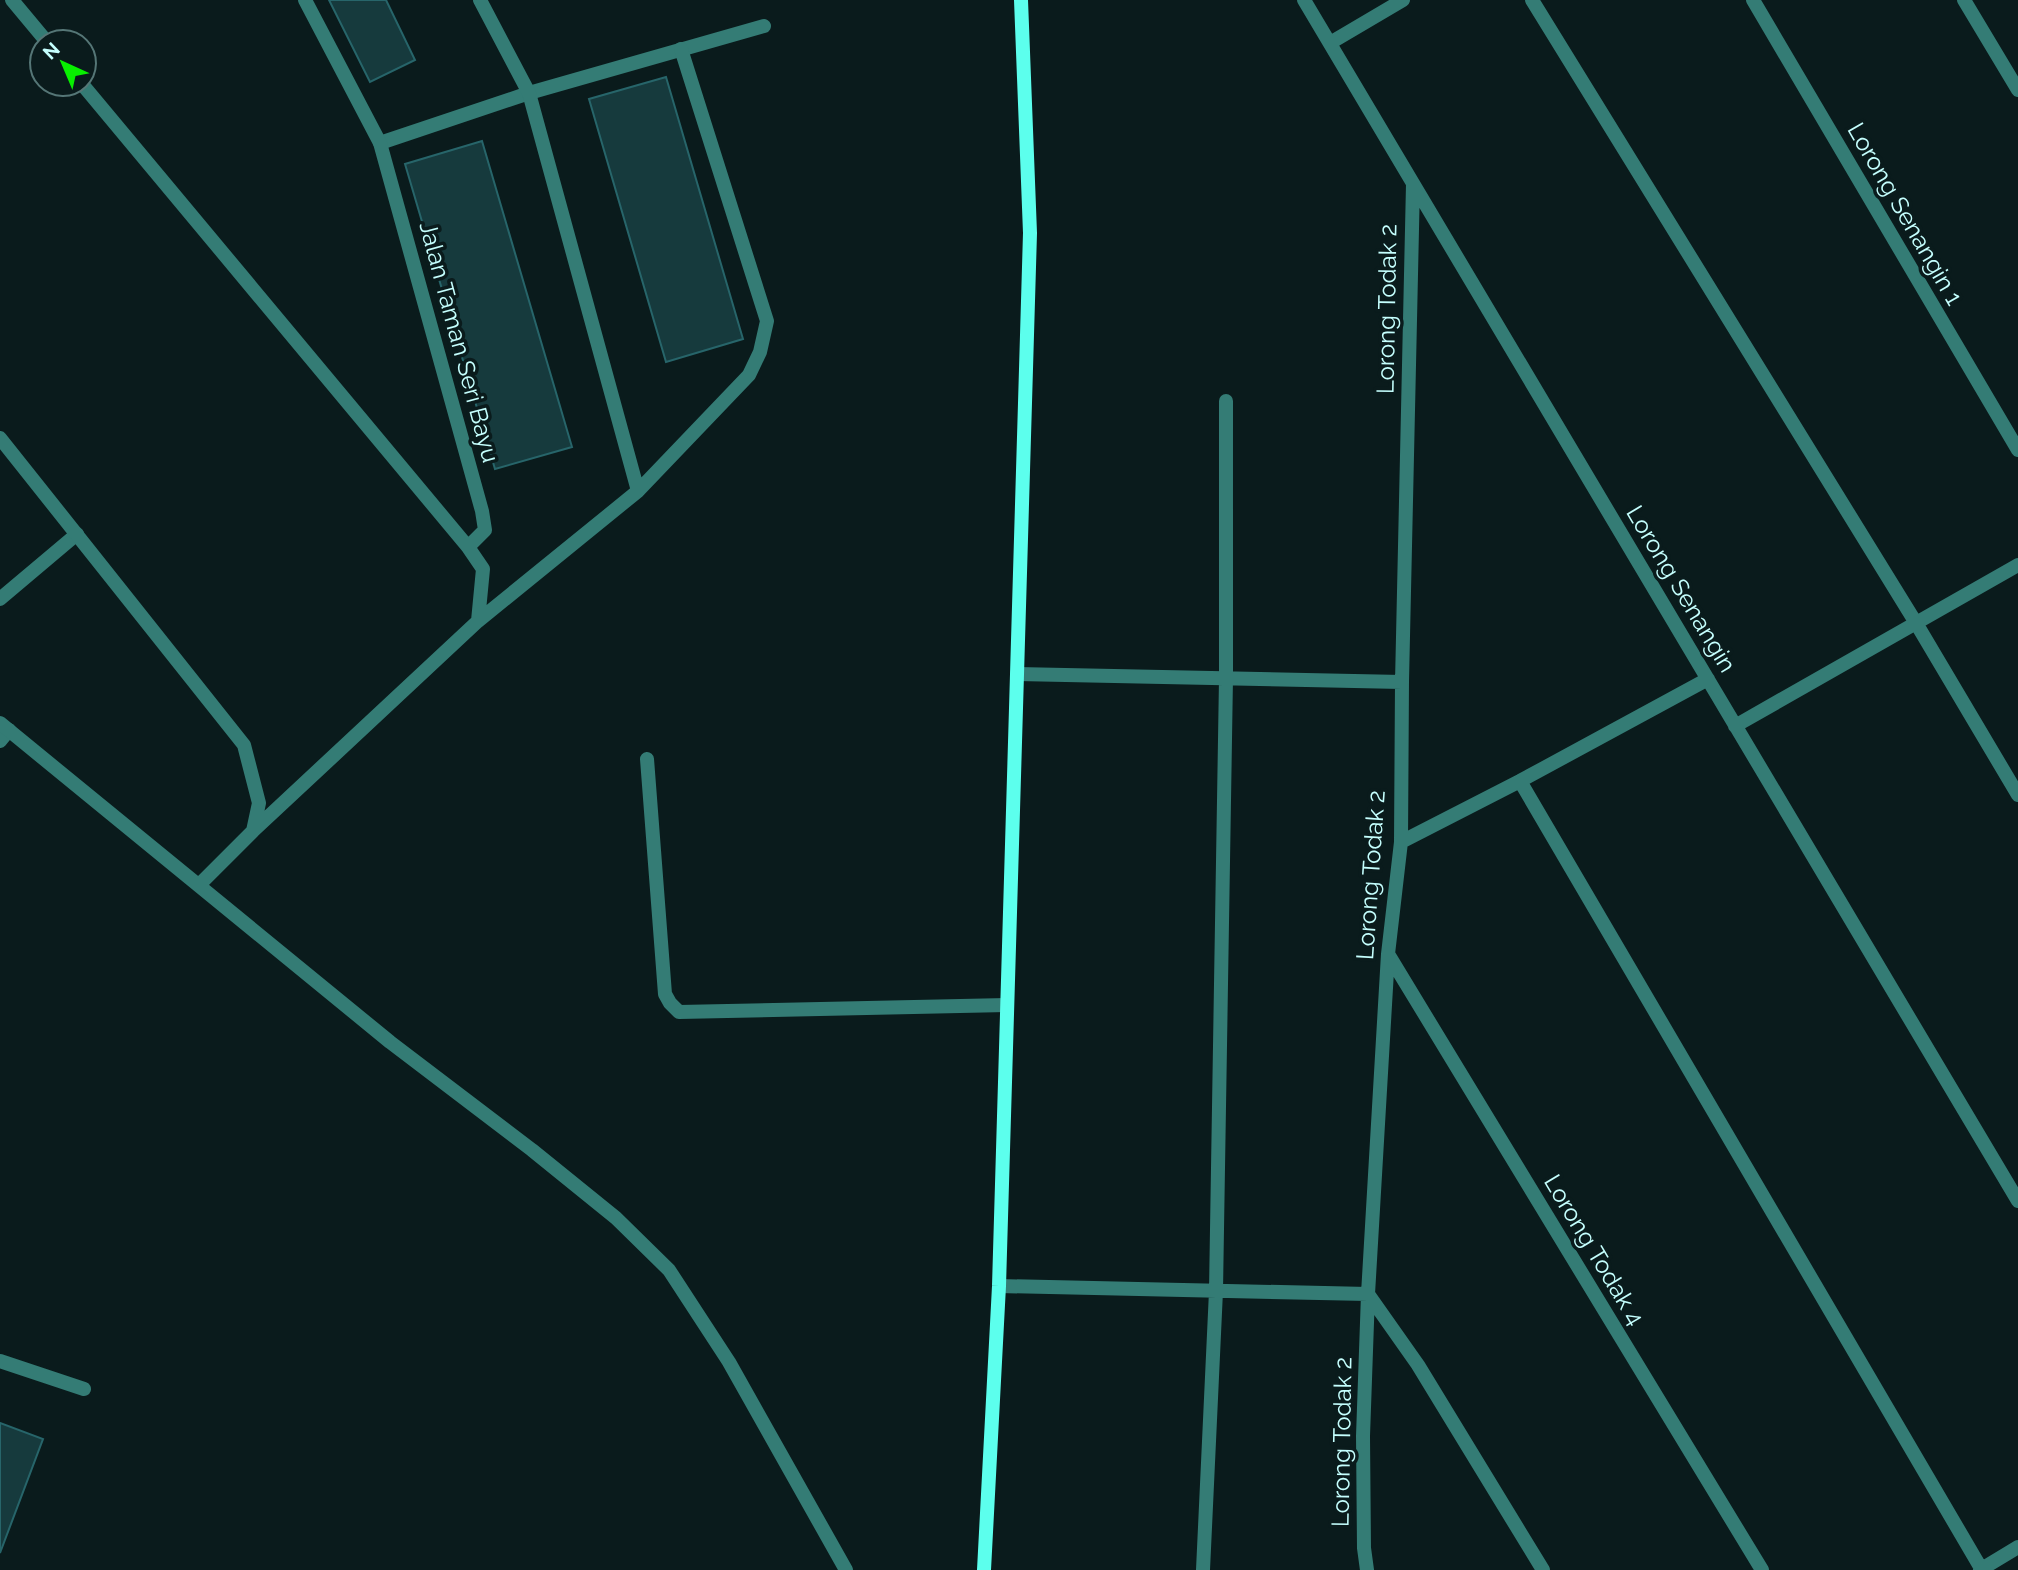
<svg xmlns="http://www.w3.org/2000/svg" width="2018" height="1570" viewBox="0 0 2018 1570" font-family="Raleway,sans-serif">
<rect width="100%" height="100%" fill="#0a1b1c"/>
<path fill="#163a3d" stroke="#27656a" stroke-width="2" d="M329,0h57l29,60 -45,22z
M666,77l77,262 -77,23 -77,-263z
M482,141l90,306 -77,22 -90,-305z
M0,1423l43,16 -43,114z"/>
<g fill="none" stroke-linecap="round" stroke-linejoin="round">
<path stroke="#347c75" stroke-width="14" d="M380,143l149,-50 235,-67
M0,599l77,-65
M0,741l9,-11
M0,1361l84,28"/>
<path stroke="#347c75" stroke-width="14" d="M12,0l35,42
M305,0l75,143 102,368 3,19 -17,17
M480,0l49,93 109,398
M1304,0l714,1201
M1532,0l384,623 102,172
M1753,0l265,450
M1964,0l54,90
M1330,43l73,-43
M82,84l386,463 15,22 -5,52
M0,438l244,307 15,58 -6,28 -54,54
M1017,674l385,8
M0,723l390,319 142,108 84,68 53,52 60,92 117,208
M1735,726l283,-161
M647,759l18,235 5,9 9,9 328,-7
M1520,781l462,789
M253,831l225,-210 160,-130 111,-116 11,-23 7,-31 -86,-272
M1401,842l119,-61 188,-102
M1388,954l374,616
M999,1286l369,8 50,71 125,205
M1203,1570l13,-279 10,-613v-277
M1367,1570l-3,-22 -1,-112 5,-142 20,-340 13,-112 1,-160 11,-498
M1980,1570l38,-23"/>
<path stroke="#5cffed" stroke-width="14" d="M984,1570l15,-284 31,-1053 -9,-233"/>
</g>
<g text-anchor="middle" stroke-width="7" stroke-linejoin="round" paint-order="stroke">
<g font-size="24" fill="#c5fffe" stroke="#0a1b1c">
<text transform="translate(1905 214) rotate(60)" y="8">Lorong Senangin 1</text>
<text transform="translate(1387 309) rotate(-89)" y="8">Lorong Todak 2</text>
<text transform="translate(459 342) rotate(75)" y="8">Jalan Taman Seri Bayu</text>
<text transform="translate(1681 589) rotate(59)" y="8">Lorong Senangin</text>
<text transform="translate(1371 875) rotate(-86)" y="8">Lorong Todak 2</text>
<text transform="translate(1594 1250) rotate(59)" y="8">Lorong Todak 4</text>
<text transform="translate(1342 1442) rotate(-89)" y="8">Lorong Todak 2</text>
</g>
</g>
<g transform="translate(63 63) rotate(316)"><circle r="33" fill="#0a1b1c" stroke="#557676" stroke-width="2"/>
<path d="M0-5L12 26L0 18L-12 26Z" fill="#08f000"/>
<text y="-10" font-size="19" font-weight="bold" text-anchor="middle" fill="#c5fffe">N</text>
</g>
</svg>
